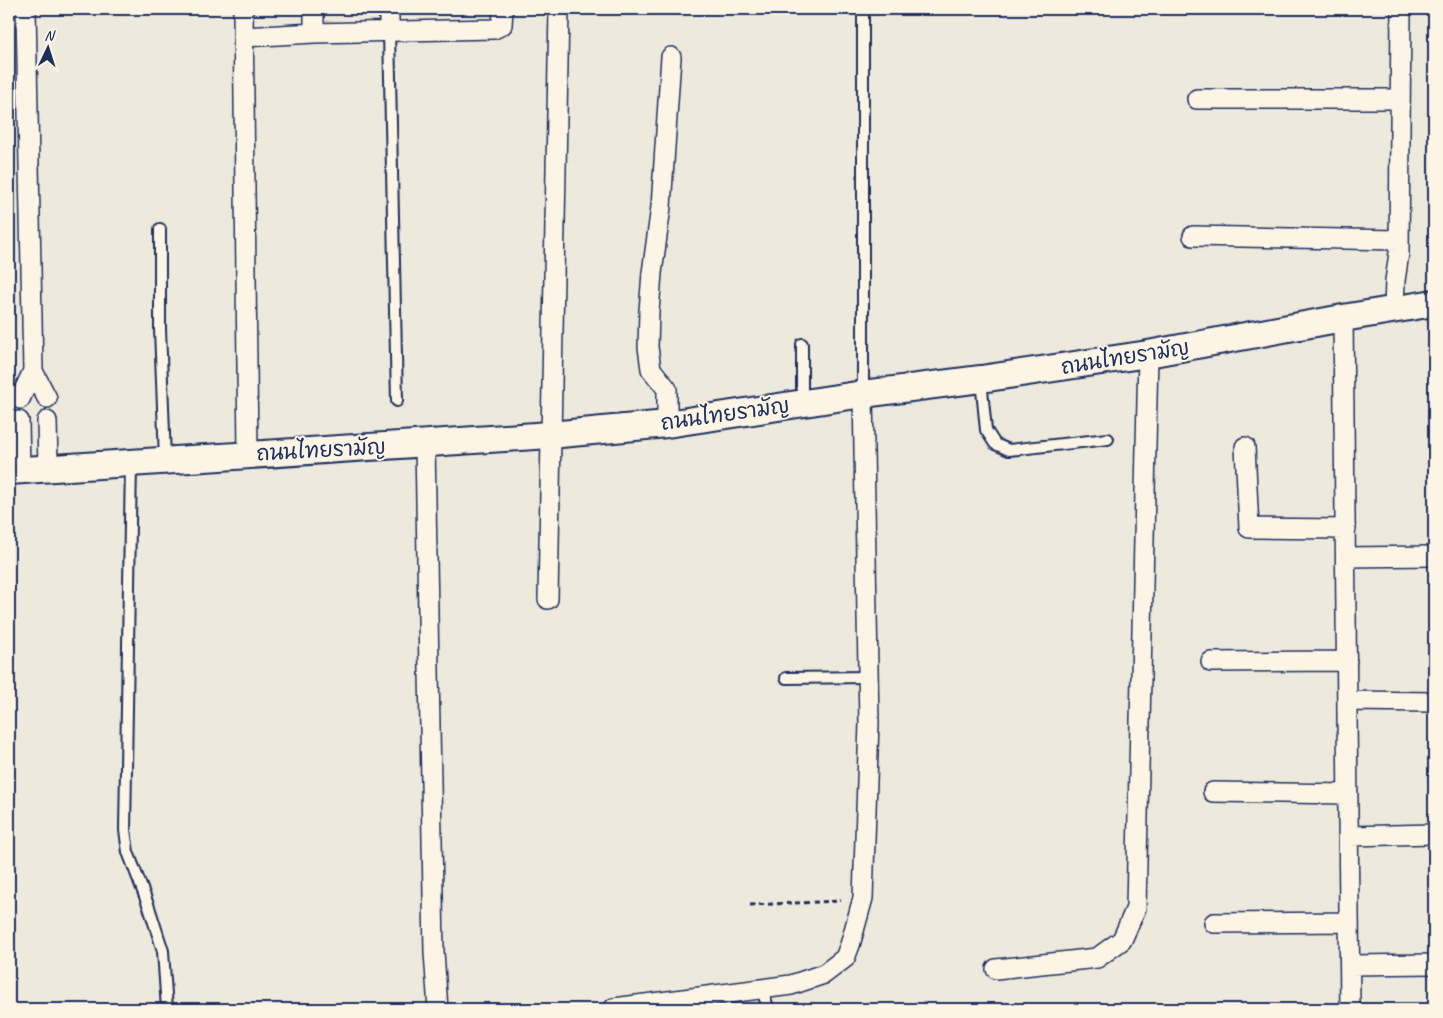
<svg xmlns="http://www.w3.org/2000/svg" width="1443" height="1018" viewBox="0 0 1443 1018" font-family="Caveat,'Playpen Sans Thai',sans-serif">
<rect width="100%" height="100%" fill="#eee9dd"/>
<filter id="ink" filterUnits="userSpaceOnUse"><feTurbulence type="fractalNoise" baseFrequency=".02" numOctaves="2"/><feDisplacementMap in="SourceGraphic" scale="10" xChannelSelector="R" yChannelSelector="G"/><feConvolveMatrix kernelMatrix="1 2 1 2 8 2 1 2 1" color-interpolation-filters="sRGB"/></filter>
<g filter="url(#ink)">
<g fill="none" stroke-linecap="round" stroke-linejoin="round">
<g stroke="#1b2f5e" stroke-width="14">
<path id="lane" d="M863,9v384
M389,32l8,369
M160,229v100l5,130
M981,380l5,50 9,14 14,6 99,-11
M802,403v-59
M131,463l-6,367 3,22 21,55 14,44 4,58
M786,678l82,-1
M761,989l8,20"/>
</g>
<g stroke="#1b2f5e" stroke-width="22">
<path id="street" d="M243,9l5,445
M314,9v24
M389,32v-23
M243,37l71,-4 180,-4 8,-4 1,-16
M1197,99h203
M1193,236l206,4
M1394,309l1,-28 4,-28 2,-244
M1343,318l7,691
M33,371l14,27
M20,399l13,-28 -7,-362
M19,421l1,49
M47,421l1,46
M667,424v-35l-16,-20 -3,-22 1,-36 3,-38 9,-66 10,-150
M425,444l9,508 4,57
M1245,447l4,81 97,1
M1346,557l88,-1
M548,599l11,-590
M1211,662l136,-1
M1347,701l87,1
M1213,792l135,2
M1349,836l85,-2
M1214,923l135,-1
M1350,965l84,-1
M996,969l101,-11 25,-18 14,-32 12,-554
M614,1008l177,-23 33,-11 21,-16 5,-13 13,-47 6,-175 -6,-329"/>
</g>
<g stroke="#1b2f5e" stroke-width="30">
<path id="secondary" d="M9,471l541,-36 117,-11 196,-30 118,-15 167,-25 195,-36 91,-15"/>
</g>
<path stroke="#1b2f5e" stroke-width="3" stroke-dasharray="5 4" stroke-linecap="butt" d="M750,905l91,-4"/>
<use href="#lane" stroke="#fcf5e5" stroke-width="10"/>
<use href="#street" stroke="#fcf5e5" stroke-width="19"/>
<use href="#secondary" stroke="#fcf5e5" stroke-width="26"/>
</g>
</g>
<g text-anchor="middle" stroke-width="4" stroke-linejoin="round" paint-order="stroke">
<g font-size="21" fill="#1b2f5e" stroke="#fcf5e5">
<text transform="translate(1125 357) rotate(-9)" y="7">ถนนไทยรามัญ</text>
<text transform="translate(725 414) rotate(-8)" y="7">ถนนไทยรามัญ</text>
<text transform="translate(321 450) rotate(-3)" y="7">ถนนไทยรามัญ</text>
</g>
</g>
<rect width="1443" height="1018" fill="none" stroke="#fcf5e5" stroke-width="30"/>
<rect x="15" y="15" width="1413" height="988" fill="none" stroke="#1b2f5e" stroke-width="2" filter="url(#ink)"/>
<g transform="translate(48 48) rotate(4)" stroke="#fcf5e5" stroke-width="4" paint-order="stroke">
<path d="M0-4L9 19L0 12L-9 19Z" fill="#1b2f5e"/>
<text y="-8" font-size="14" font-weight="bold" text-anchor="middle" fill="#1b2f5e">N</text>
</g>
</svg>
